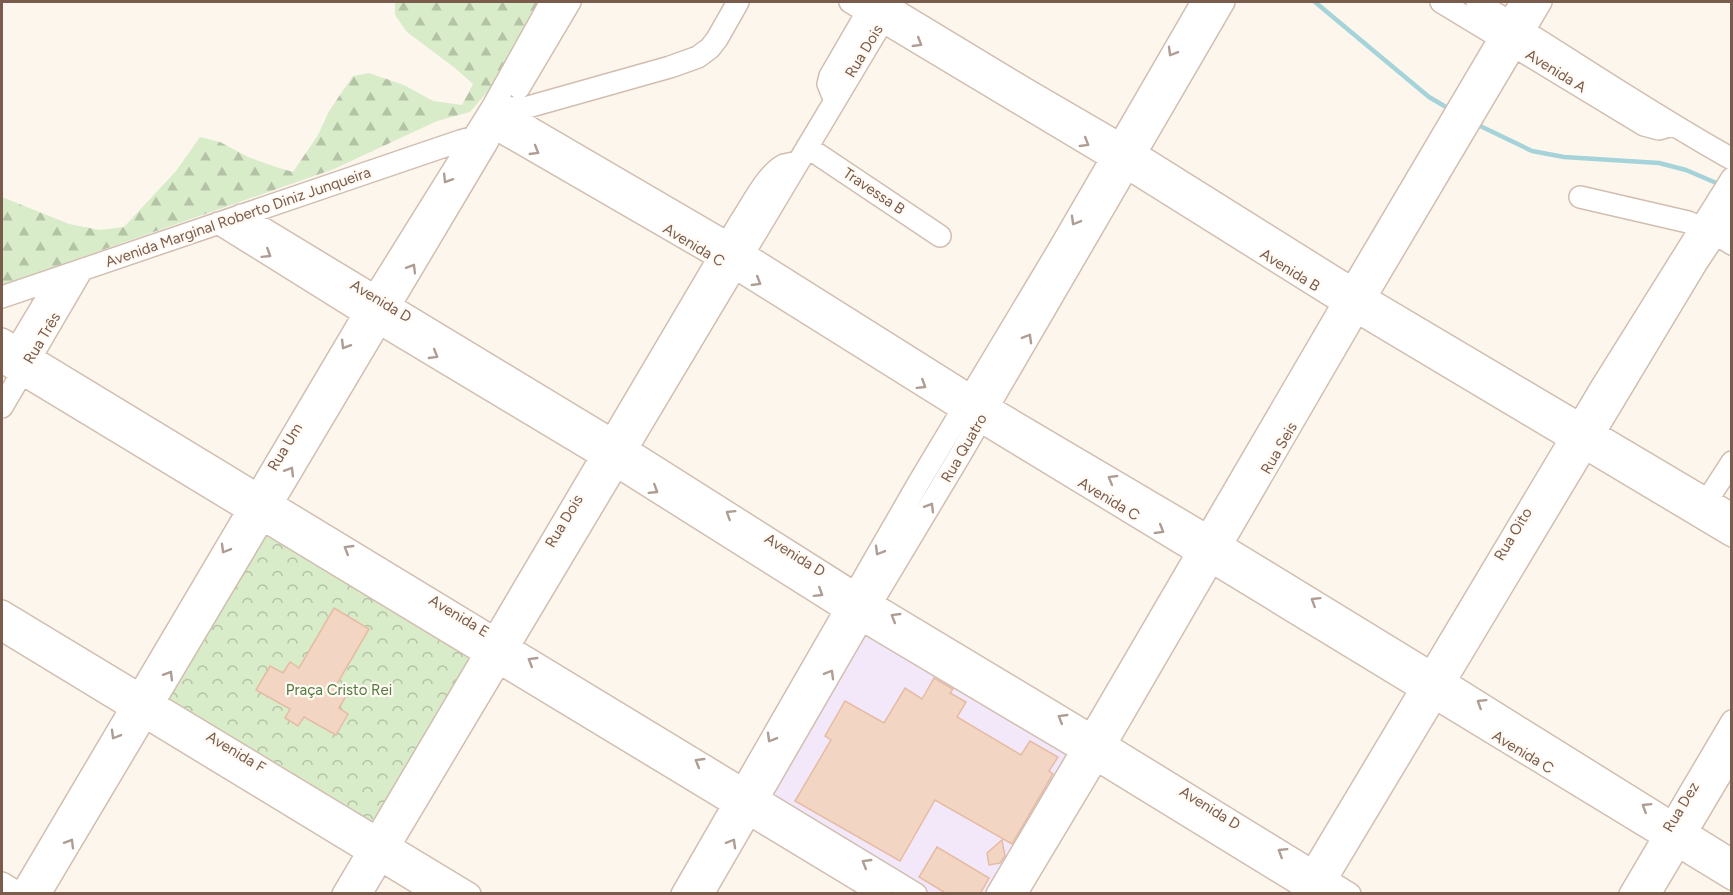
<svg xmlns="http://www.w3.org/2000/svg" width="1733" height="895" viewBox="0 0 1733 895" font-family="Figtree,sans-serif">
<defs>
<pattern id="forest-firs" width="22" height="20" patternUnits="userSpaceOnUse" patternTransform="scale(1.5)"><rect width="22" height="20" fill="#d8ecc9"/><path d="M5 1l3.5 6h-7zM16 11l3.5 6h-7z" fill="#b4c2a5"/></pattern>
<pattern id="park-crowns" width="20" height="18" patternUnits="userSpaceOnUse" patternTransform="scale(1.5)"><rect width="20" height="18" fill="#d8ecc9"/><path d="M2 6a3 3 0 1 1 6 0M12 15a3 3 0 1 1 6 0" fill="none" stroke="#b4c2a5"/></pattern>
</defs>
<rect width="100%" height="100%" fill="#fdf6ec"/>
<path fill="#f3e8fa" d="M863,622l210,131 -82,140h-67l-162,-96z"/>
<path fill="url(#forest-firs)" d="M395,2h143l-44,82 -24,28 -33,9 -103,48 -332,116v-88l67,27 31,6 24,-3 52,-56 24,-34 20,5 28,15 28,10 17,5 25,-37 11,-24 24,-35 16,-3 35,12 29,16 29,4 11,-21 -18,-16 -48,-36 -12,-17z"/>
<path fill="url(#park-crowns)" d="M263,519l222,135 -108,183 -223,-136z"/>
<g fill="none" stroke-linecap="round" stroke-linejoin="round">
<path stroke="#a5d3da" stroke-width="4.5" d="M1315,2l114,95 22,13
M1476,124l56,27 32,6 95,6 27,7 35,15"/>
</g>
<path fill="#f3d5c3" stroke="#e6bba3" stroke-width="1.5" d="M334,608l35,21 -35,60 12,7 -7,12 9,6 -12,21 -32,-18 -6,9 -13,-8 5,-9 -34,-19 14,-24 13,7 7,-11 9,6z
M934,678l19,11 -3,4 16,9 -9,15 64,38 9,-14 28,16 -9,14 4,3 -41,70 -77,-44 -35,61 -105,-60 36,-61 -6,-4 20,-35 39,22 21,-35 17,11z
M1002,840l3,16 -5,7 -11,2 -2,-12z
M937,847l52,31 -9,16h-33l-28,-17z"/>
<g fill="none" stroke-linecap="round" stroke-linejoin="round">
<g stroke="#d1beb0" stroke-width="24">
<path id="minor" d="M850,2l277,166 230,144 375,224
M882,2l144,87 110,64 230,144 366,217
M1441,2l203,123 15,4 14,-4
M1477,2c85,51 167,108 255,157
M519,88l51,-86
M498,101l10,7 20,-1 142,-40 28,-10 12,-9 7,-9 21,-37
M835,101l-7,-17 2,-8 43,-74
M493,106l235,137 243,153 237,140 237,145 287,179
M484,122l235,136 243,152 770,469
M807,147l133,89
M1580,197l108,25 28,12 16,10
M241,215l385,233 229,145 251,151 244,150
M218,223l146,91 238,143 243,153 237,141 233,143
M2,297l458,-156 14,-4 4,1
M2,339l914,555
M10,360l49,-82
M2,362l879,532
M2,407l80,-137
M1708,499l24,-37
M2,611l468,283
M2,630l434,264
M2,883l18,11
M1305,883l297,-497 130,-208
M1320,890l376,-626 36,-54
M21,894l353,-597 119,-191 58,-104
M40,894l448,-753
M343,894l397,-672c11,-16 27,-49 44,-57 4,-1 10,-2 14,-3
M361,894l533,-892
M682,894l237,-412 141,-235 142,-245
M703,894l159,-275 97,-162 265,-455
M997,894l94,-159 261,-447 169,-286
M1016,894l90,-150 251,-432 184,-310
M1630,894l102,-173
M1650,894l82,-138"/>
</g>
<use href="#minor" stroke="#fff" stroke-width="21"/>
</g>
<defs><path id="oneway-chevron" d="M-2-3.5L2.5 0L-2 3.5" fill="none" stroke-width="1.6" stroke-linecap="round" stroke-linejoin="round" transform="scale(1.5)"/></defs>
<g stroke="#af9d94">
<use href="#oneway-chevron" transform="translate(918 43) rotate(31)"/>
<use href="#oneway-chevron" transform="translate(1172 52) rotate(120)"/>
<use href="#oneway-chevron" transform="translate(1085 143) rotate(31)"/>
<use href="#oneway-chevron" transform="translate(535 151) rotate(30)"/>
<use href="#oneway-chevron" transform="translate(447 179) rotate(122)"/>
<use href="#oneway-chevron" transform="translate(1075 221) rotate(120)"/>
<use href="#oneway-chevron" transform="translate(267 254) rotate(32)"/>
<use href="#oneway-chevron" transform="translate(412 268) rotate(-59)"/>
<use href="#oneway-chevron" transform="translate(757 282) rotate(31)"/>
<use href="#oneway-chevron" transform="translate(1028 338) rotate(-60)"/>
<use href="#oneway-chevron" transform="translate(345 345) rotate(121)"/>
<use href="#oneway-chevron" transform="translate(434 355) rotate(31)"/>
<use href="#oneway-chevron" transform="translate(922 385) rotate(32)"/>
<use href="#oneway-chevron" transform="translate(290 471) rotate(-59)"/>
<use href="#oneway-chevron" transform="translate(1112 479) rotate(-150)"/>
<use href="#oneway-chevron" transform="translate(654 490) rotate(32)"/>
<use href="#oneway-chevron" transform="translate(930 507) rotate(-59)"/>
<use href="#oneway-chevron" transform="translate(730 514) rotate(-148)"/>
<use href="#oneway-chevron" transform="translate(1160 530) rotate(31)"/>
<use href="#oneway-chevron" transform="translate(225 549) rotate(120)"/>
<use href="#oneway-chevron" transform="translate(348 549) rotate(-149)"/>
<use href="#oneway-chevron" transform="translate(879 551) rotate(120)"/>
<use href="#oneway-chevron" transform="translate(819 593) rotate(32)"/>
<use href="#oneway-chevron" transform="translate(1315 601) rotate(-148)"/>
<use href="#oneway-chevron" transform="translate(895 617) rotate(-149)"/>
<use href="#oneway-chevron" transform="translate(532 661) rotate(-149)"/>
<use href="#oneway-chevron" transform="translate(830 674) rotate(-60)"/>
<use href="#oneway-chevron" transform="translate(169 675) rotate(-59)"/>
<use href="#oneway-chevron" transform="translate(1481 703) rotate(-148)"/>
<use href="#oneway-chevron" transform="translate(1062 718) rotate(-149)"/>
<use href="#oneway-chevron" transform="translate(115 735) rotate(120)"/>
<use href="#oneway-chevron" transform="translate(771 738) rotate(120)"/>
<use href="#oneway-chevron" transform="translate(699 762) rotate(-149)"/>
<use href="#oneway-chevron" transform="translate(1646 807) rotate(-148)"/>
<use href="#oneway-chevron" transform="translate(70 843) rotate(-59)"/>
<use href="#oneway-chevron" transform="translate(732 843) rotate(-60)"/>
<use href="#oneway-chevron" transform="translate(1282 852) rotate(-148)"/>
<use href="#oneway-chevron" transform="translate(866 863) rotate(-149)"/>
</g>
<g text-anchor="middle" stroke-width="4.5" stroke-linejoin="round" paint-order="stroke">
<g font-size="15" fill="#7a5c4d" stroke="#fffaf3">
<text transform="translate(864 51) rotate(-59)" y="5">Rua Dois</text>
<text transform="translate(1556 71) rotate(32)" y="5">Avenida A</text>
<text transform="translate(874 191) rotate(34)" y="5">Travessa B</text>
<text transform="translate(238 217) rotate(-19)" y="5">Avenida Marginal Roberto Diniz Junqueira</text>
<text transform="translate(694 245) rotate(31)" y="5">Avenida C</text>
<text transform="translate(1290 270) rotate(32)" y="5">Avenida B</text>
<text transform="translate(381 301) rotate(31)" y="5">Avenida D</text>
<text transform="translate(42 338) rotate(-59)" y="5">Rua Três</text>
<text transform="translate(285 447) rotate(-59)" y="5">Rua Um</text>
<text transform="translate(964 448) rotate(-60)" y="5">Rua Quatro</text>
<text transform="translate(1279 448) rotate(-60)" y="5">Rua Seis</text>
<text transform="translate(1109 499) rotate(31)" y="5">Avenida C</text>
<text transform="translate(564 521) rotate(-59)" y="5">Rua Dois</text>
<text transform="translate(1513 534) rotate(-59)" y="5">Rua Oito</text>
<text transform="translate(795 555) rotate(32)" y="5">Avenida D</text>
<text transform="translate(459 616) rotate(31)" y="5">Avenida E</text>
<text transform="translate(236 752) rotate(31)" y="5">Avenida F</text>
<text transform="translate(1523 752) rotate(31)" y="5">Avenida C</text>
<text transform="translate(1681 807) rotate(-59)" y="5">Rua Dez</text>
<text transform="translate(1210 808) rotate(32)" y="5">Avenida D</text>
</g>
<g font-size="15" fill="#537a41" stroke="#fffaf3">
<text x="339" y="695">Praça Cristo Rei</text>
</g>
</g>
<rect width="1733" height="895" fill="none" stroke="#7a5c4d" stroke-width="6"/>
</svg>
